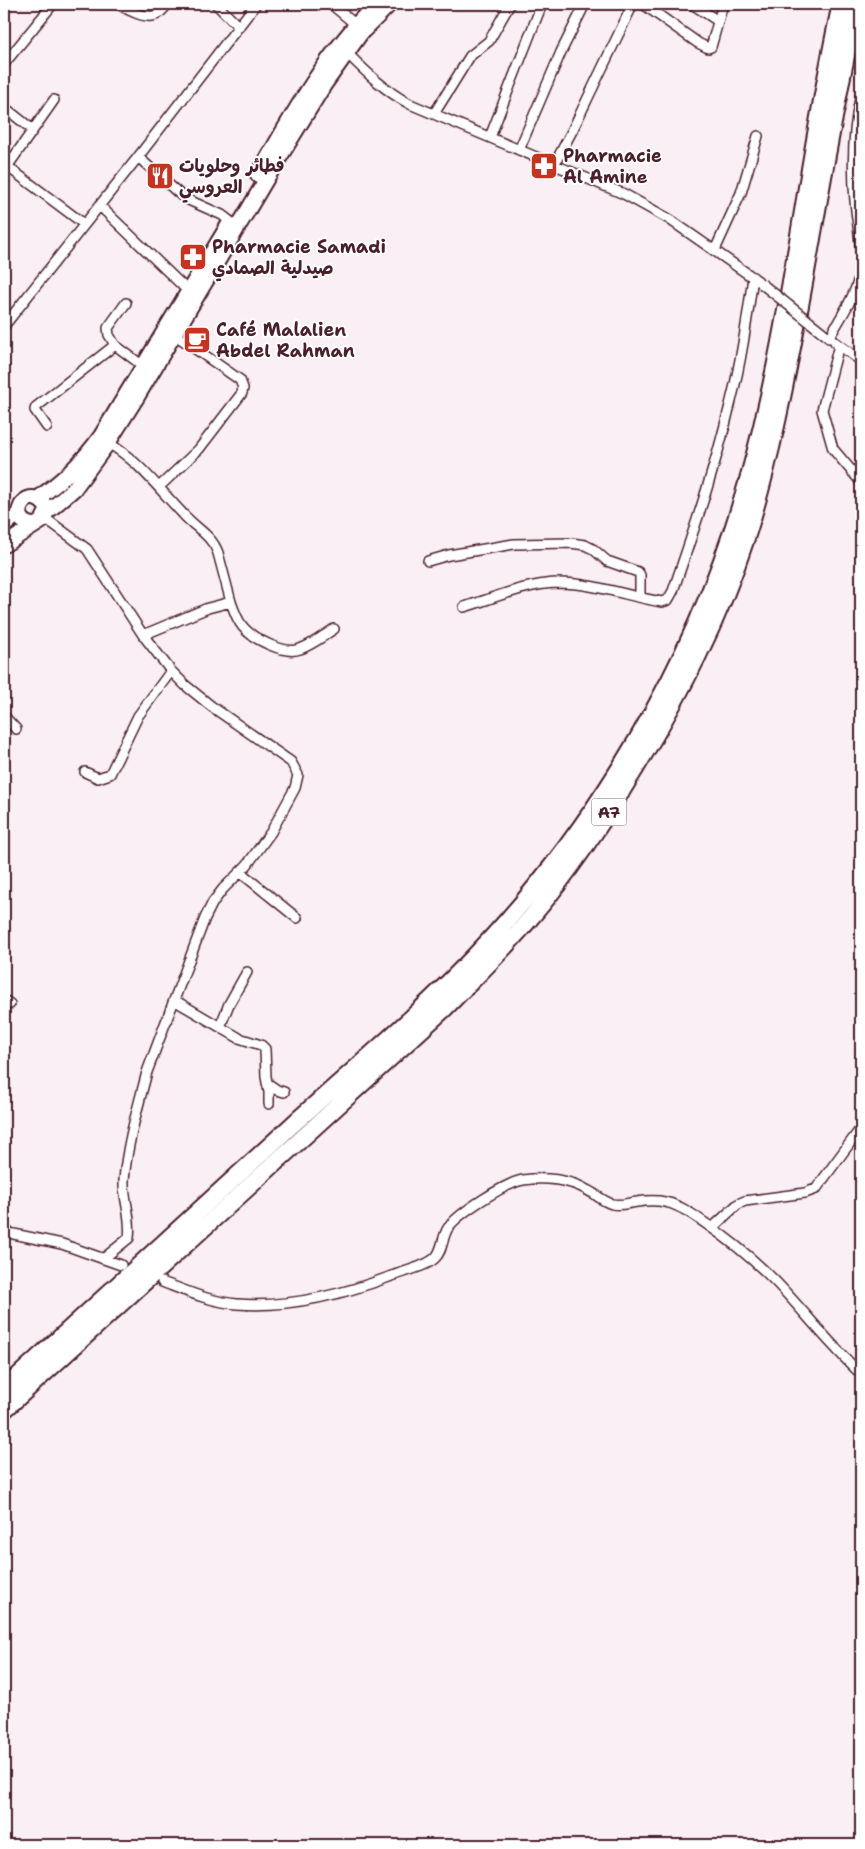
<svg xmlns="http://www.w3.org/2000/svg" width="865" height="1849" viewBox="0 0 865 1849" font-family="'Shantell Sans','Playpen Sans Arabic',sans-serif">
<rect width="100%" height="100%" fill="#f9eff5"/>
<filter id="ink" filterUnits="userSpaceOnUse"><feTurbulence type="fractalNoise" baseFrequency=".02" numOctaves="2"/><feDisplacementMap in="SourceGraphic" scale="10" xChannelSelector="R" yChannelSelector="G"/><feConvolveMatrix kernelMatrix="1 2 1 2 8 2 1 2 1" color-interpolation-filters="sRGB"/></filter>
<g filter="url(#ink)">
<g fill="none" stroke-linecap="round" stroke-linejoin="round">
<g stroke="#4a1f2b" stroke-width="12">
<path id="minor" d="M118,4c8,5 28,16 38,11 5,-2 9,-8 12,-11
M216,4l23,23
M331,4l24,20
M643,4l55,39 10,5 3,-1 12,-43
M692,4l26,17
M347,53c20,20 38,38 63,51l214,90 45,25 89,62
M4,64l49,-60
M4,107l29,23
M434,114l36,-58 19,-15 21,-37
M490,137l52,-133
M519,150l42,-98 24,-48
M138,157l46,41 38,17 9,7
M555,163l17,-32 61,-127
M4,164l80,60
M7,167l47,-67
M100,206l88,85
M715,250l26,-57 17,-57
M4,326l134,-169 118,-153
M829,338c11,-20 27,-42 31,-65 3,-25 -3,-48 -5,-72 -3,-35 -2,-73 6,-107
M835,342l26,19
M115,345l-6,-10 -1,-7 18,-25
M839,345l-17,65 11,39 28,33
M47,427l-12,-17 1,-3 79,-62 28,21
M108,443c30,17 51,46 75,71 12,14 29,21 35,39l13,49
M159,487l40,-38 43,-56 1,-5 -3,-8 -66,-46
M45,518l42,31 56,86 28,36 14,14 26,21 80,56 7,13 -3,13 -24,44 -24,33 -24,24 -10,13 -8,16 -58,154c-9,35 -20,72 -23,108 -1,19 8,36 5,58l-26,21
M428,561l21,-6 65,-11 57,-1 14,2 8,4 14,12 31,11 2,3v21
M464,607c30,-9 62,-23 93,-24 38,0 69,13 105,19l6,-2 5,-9c21,-61 42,-123 57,-186 11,-42 17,-85 23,-128
M143,635l65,-27 23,-6c3,9 6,18 12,25 10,12 42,28 57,22 12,-4 23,-13 34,-20
M4,716l12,13
M85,772l13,6 12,-4 28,-58 33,-45
M240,872l57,46
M4,1000l6,4
M174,1000l65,38 22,7 4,4 1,28 3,15v12
M220,1027l9,-23 18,-32
M267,1083l10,7 7,2
M712,1228l26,-24 7,-3 60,-8 11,-4 45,-61
M4,1232l58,12 59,21
M162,1282c24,9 49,20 75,22 51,4 104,-9 152,-27 12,-5 37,-10 46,-19 8,-7 7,-21 13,-30 10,-15 58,-45 75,-48 21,-3 46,-1 64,10 9,4 15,11 25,14 9,2 16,-1 25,-2 13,-2 28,-2 40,4 10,4 19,11 28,17 25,17 49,37 70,58 29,30 55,64 86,93"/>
</g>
<g stroke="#4a1f2b" stroke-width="18">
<path id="trunk" d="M258,175c34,-60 68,-122 118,-171
M37,499c27,-20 44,-35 64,-63l128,-212
M34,525c-29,-2 -9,-42 10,-21
M4,526l15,-13
M4,545l38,-24 4,-8 28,-24 34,-46 29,-46 133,-224 54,-88 37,-52 29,-29"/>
</g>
<g stroke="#4a1f2b" stroke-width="20">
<path id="motorway" d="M4,1389c95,-87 191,-174 286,-262 56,-51 115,-100 168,-154 121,-121 220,-279 274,-441 57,-171 70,-353 109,-528
M4,1410l441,-402c29,-30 61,-60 88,-93 38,-45 71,-95 102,-146 45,-74 84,-148 111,-231 25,-77 40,-158 55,-238 18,-99 34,-198 56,-296"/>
</g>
<use href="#minor" stroke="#fff" stroke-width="9"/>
<use href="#trunk" stroke="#fff" stroke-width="14"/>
<use href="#motorway" stroke="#fff" stroke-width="16"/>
<g stroke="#4a1f2b" stroke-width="12" stroke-linecap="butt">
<path id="minor-bridge" d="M762,284l64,51"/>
</g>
<use href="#minor-bridge" stroke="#fff" stroke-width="9"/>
</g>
</g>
<defs>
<g id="pharmacy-square" transform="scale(1.4375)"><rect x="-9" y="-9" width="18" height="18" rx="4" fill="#c8321e" stroke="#fff"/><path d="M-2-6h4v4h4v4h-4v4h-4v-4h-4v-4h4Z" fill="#fff"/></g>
<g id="restaurant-square" transform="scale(1.4375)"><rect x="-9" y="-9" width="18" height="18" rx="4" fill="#c8321e" stroke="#fff"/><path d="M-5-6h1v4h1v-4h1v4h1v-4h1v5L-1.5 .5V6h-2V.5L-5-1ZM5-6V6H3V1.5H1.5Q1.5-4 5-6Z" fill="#fff"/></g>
<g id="cafe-square" transform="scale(1.4375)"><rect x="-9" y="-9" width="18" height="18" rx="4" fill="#c8321e" stroke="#fff"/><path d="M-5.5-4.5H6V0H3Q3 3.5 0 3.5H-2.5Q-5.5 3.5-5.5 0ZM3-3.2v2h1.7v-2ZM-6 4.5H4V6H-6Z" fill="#fff"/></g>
</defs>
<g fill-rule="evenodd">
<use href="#pharmacy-square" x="544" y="166"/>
<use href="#restaurant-square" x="160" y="176"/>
<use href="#pharmacy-square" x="193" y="257"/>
<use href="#cafe-square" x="197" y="340"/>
</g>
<g text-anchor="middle" stroke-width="4" stroke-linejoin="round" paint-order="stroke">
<rect fill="#fff" stroke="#80626b" stroke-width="1" x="591.5" y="798.5" width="35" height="27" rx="4"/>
<g font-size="16" font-weight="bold" fill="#4a1f2b">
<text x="609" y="818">A7</text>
</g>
<g font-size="18" font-weight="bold" fill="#4a1f2b" stroke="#fff" text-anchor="start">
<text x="563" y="162">Pharmacie<tspan x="563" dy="21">Al Amine</tspan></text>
<text x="179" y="172">فطائر وحلويات<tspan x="179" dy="21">العروسي</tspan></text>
<text x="212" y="253">Pharmacie Samadi<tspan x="212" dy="21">صيدلية الصمادي</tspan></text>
<text x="216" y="336">Café Malalien<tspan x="216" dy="21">Abdel Rahman</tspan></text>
</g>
</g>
<rect width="865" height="1849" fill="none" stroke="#fff" stroke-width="20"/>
<rect x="10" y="10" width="845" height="1829" fill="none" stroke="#4a1f2b" stroke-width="2" filter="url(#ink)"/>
</svg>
